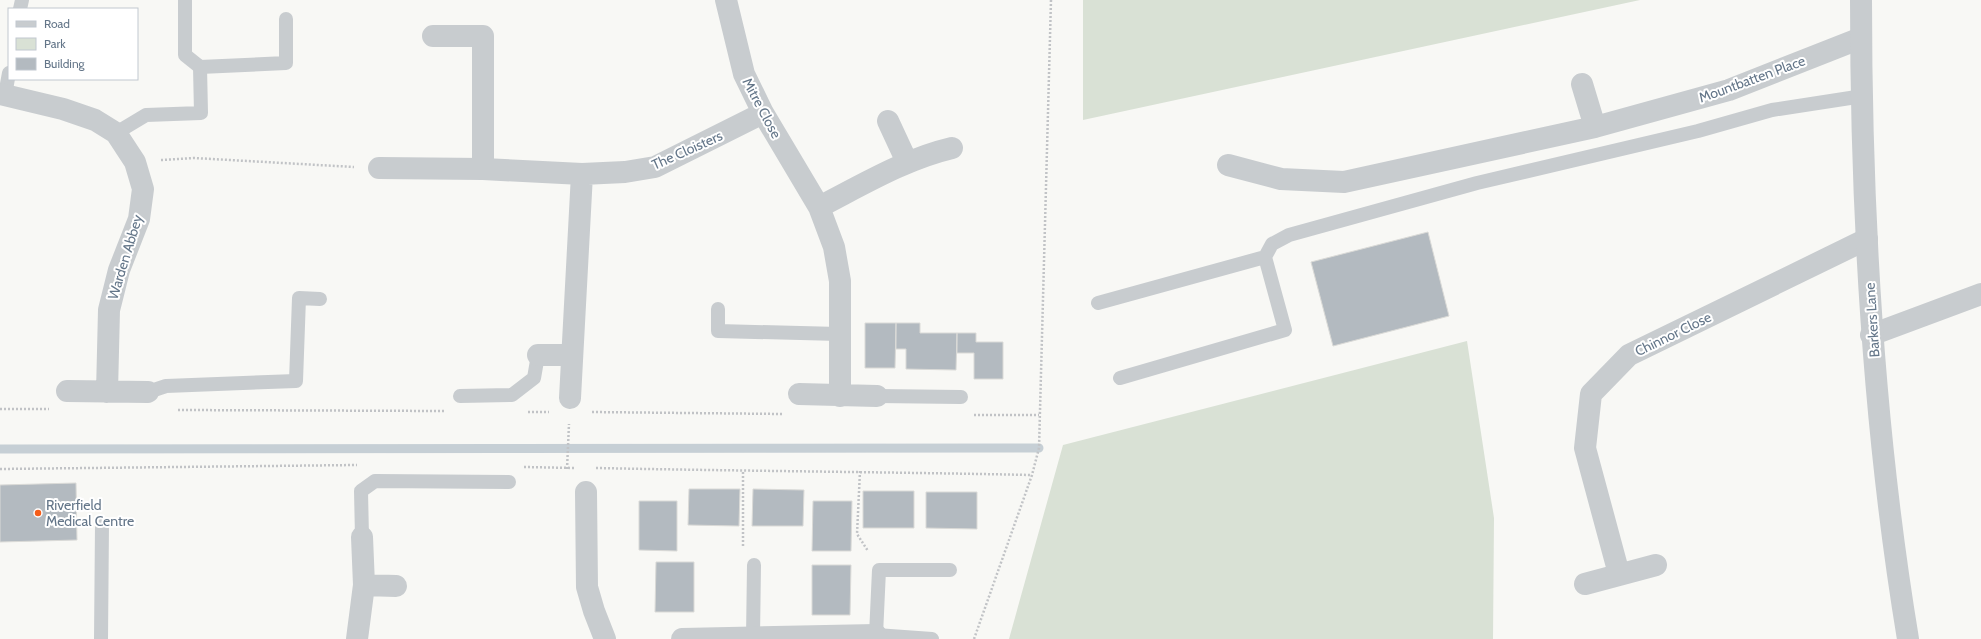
<svg xmlns="http://www.w3.org/2000/svg" width="1981" height="639" viewBox="0 0 1981 639" font-family="Cabin,sans-serif">
<rect width="100%" height="100%" fill="#f8f8f5"/>
<path fill="#d9e1d5" d="M1083,0h557l-557,120z
M1467,341l27,177 -1,121h-484l54,-194z"/>
<g fill="none" stroke-linecap="round" stroke-linejoin="round">
<path stroke="#c6cfd5" stroke-width="9" d="M0,449l1039,-1"/>
</g>
<path fill="#b3bac0" stroke="#dadad7" d="M1428,232l21,84 -116,30 -22,-84z
M865,323h31l-1,45h-30z
M896,323h24v10h37l-1,37 -50,-1v-20h-10z
M957,333h19v9h27v37h-29v-26h-17z
M76,483l1,57 -77,2v-57z
M689,489h51l-1,37 -51,-1z
M753,489l51,1 -1,36h-51z
M863,491h51v37h-51z
M926,492h51v37l-51,-1z
M639,501h38v50l-38,-1z
M813,501h39l-1,50h-39z
M656,562h38v50h-39z
M812,565h39l-1,50h-38z"/>
<g fill="none" stroke-linecap="round" stroke-linejoin="round">
<path stroke="#c1c3c6" stroke-width="2.5" stroke-dasharray="2 2" stroke-linecap="butt" d="M161,160l33,-2 160,9
M0,409h49
M178,410l267,1
M528,412h21
M592,412l191,2
M974,415h65
M524,467l51,1
M596,468c146,3 291,4 436,7
M0,469l357,-4
M567,469l2,-45
M860,471l-3,63 11,17
M743,546v-75
M974,639l58,-164 7,-27 12,-448"/>
<path stroke="#c8cccf" stroke-width="14" d="M185,0v55l15,12 86,-4v-44
M20,9l2,-9
M5,95l4,-22
M116,133l30,-18 55,-2 -1,-46
M1098,303l167,-46
M718,309v22l121,3
M1120,378l165,-48 -20,-73 7,-13 17,-9 188,-52 221,-52 74,-21 91,-14
M148,392l18,-6 130,-5 3,-83 21,1
M460,396l52,-1 22,-17 4,-23
M877,396l84,1
M362,537l-1,-46 14,-10 134,1
M753,637l1,-72
M101,639l1,-114
M932,639l-56,-4 3,-65h71"/>
<path stroke="#c8cccf" stroke-width="22" d="M726,0l18,74 19,39 56,94 15,40 6,34v115
M433,36h50v133
M1582,84l13,43
M0,94l63,15 32,11 21,13 19,29 8,27 -4,30 -20,51 -10,40 -2,82
M888,121l19,41
M1228,165l53,14 63,3 251,-55 134,-37 132,-52
M379,168l104,1 99,5 43,-2 30,-5 108,-54
M819,207c43,-22 86,-48 133,-59
M1871,335l110,-41
M538,355h34
M67,391l81,1
M799,394l78,2
M570,398l12,-224
M586,492l1,95 7,24 11,28
M1619,574l-34,-126 6,-54 38,-39 238,-116
M1585,584l71,-19
M364,585l32,1
M357,639l7,-54 -2,-48
M682,639l194,-4"/>
<path stroke="#c8cccf" stroke-width="22" d="M1861,0c0,214 12,428 47,639"/>
</g>
<circle fill="#f55d19" stroke="#fff" stroke-width="1.5" cx="38" cy="513" r="4"/>
<g text-anchor="middle" stroke-width="4" stroke-linejoin="round" paint-order="stroke">
<g font-size="14" fill="#647689" stroke="#fff">
<text transform="translate(1752 79) rotate(-20)" y="5">Mountbatten Place</text>
<text transform="translate(762 108) rotate(62)" y="5">Mitre Close</text>
<text transform="translate(687 150) rotate(-24)" y="5">The Cloisters</text>
<text transform="translate(125 257) rotate(-73)" y="5">Warden Abbey</text>
<text transform="translate(1872 320) rotate(-94)" y="5">Barkers Lane</text>
<text transform="translate(1673 334) rotate(-26)" y="5">Chinnor Close</text>
</g>
<g font-size="14" fill="#647689" stroke="#fff" text-anchor="start">
<text x="46" y="510">Riverfield<tspan x="46" dy="16">Medical Centre</tspan></text>
</g>
</g>
<rect x="8" y="8" width="130" height="72" fill="#ffffff" stroke="#c1c8d0"/>
<rect x="16" y="21" width="20" height="6" fill="#c8cccf" stroke="#c1c8d0"/>
<text x="44" y="28" font-size="12" fill="#647689">Road</text>
<rect x="16" y="38" width="20" height="12" fill="#d9e1d5" stroke="#c1c8d0"/>
<text x="44" y="48" font-size="12" fill="#647689">Park</text>
<rect x="16" y="58" width="20" height="12" fill="#b3bac0" stroke="#c1c8d0"/>
<text x="44" y="68" font-size="12" fill="#647689">Building</text>
</svg>
